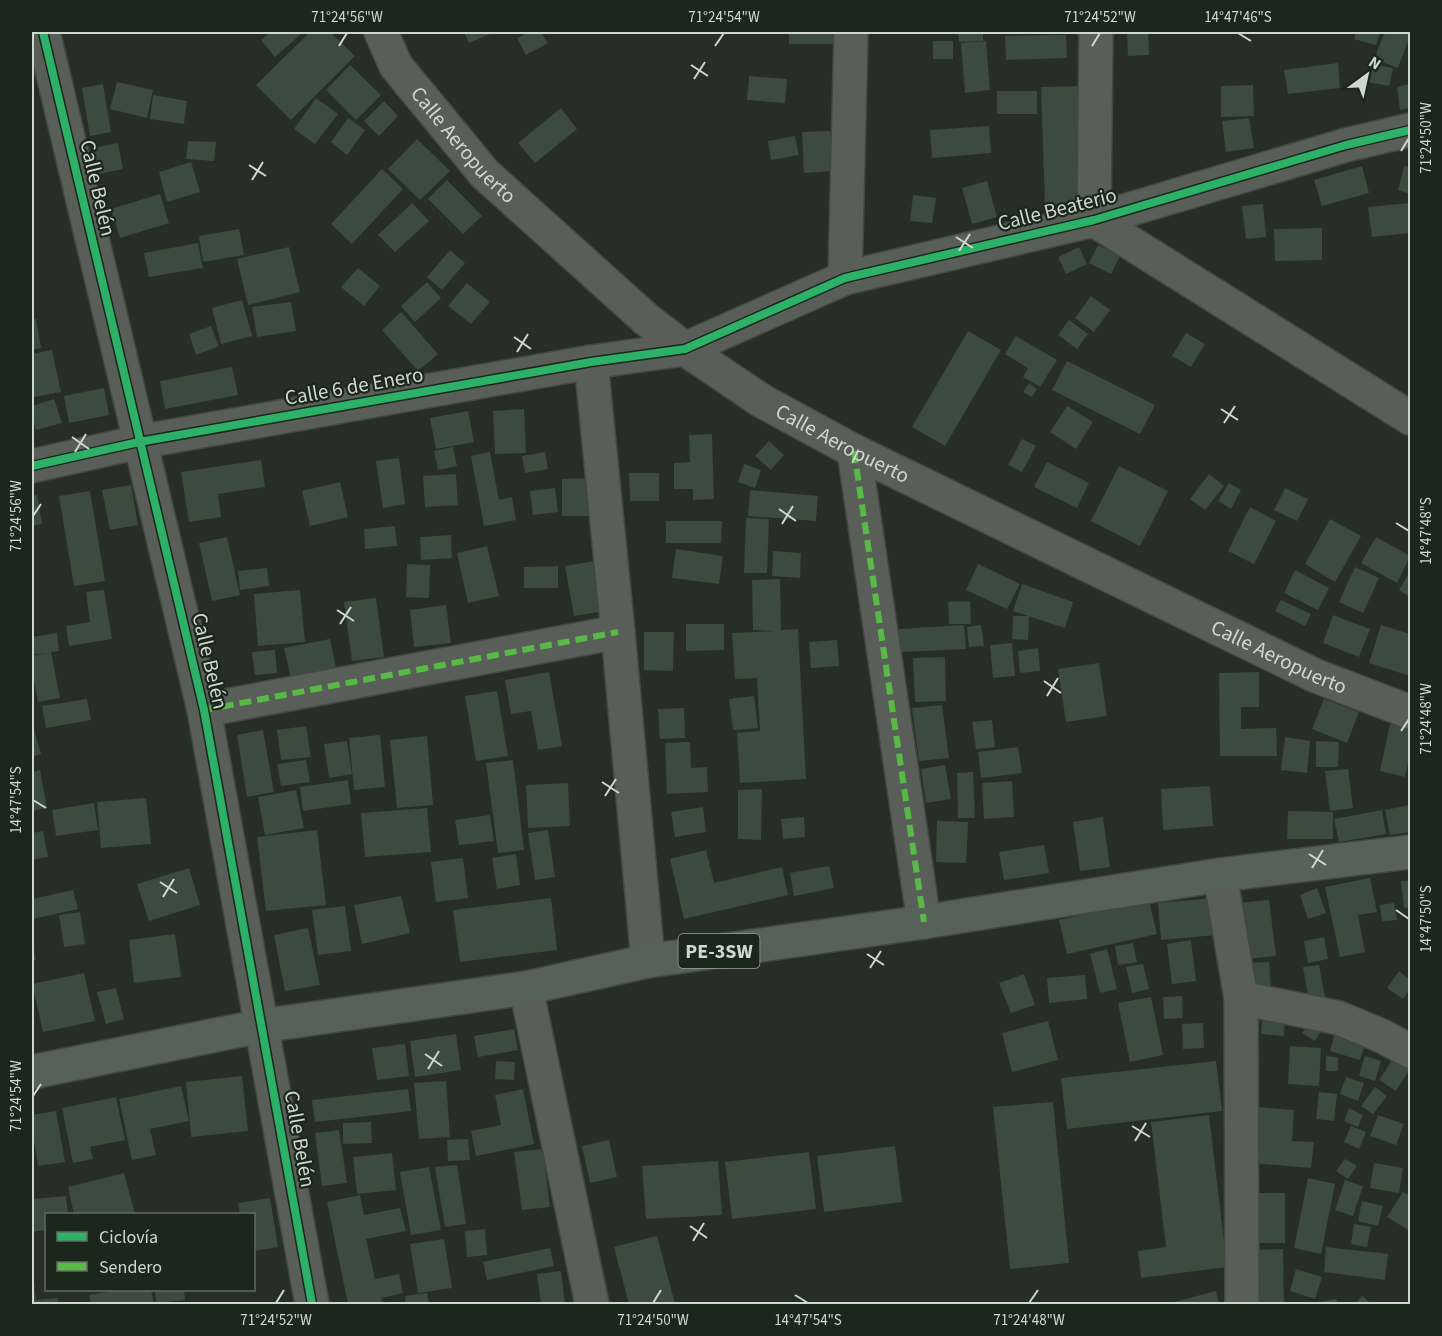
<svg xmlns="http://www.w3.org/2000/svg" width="1442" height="1336" viewBox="0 0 1442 1336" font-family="'Source Sans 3',sans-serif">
<rect width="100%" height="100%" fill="#262e27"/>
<path fill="#3b4b3d" d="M271,32h26l3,3 -25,22 -14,-17z
M310,32h20l25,24 -64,64 -35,-35z
M464,32h31l-26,11z
M529,32h12l7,11 -22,12 -9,-17z
M789,32h53v12h-53z
M958,32h25v9l-24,1z
M1127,32h21l1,23 -21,1z
M1356,32h24l-4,13 -22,-6z
M1385,32h25v4l-12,32 -24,-9z
M1066,35l1,23 -61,2 -1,-24z
M933,41h20v18h-20z
M986,41l4,49 -25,3 -4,-50z
M1338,63l2,25 -52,6 -4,-24z
M1371,64l22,4 -4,18 -21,-4z
M350,65l31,30 -25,25 -30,-30z
M749,76l38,3 -2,24 -38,-3z
M117,82l36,8 -6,28 -37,-9z
M103,84l8,48 -21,4 -8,-48z
M1410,84v24l-10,2 -3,-23z
M1253,85l1,31 -33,1v-31z
M1083,86l3,117 -41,2 -4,-118z
M997,91h40v23h-40z
M153,95l34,6 -3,23 -34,-5z
M316,98l22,16 -23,30 -21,-15z
M384,101l14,15 -19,20 -15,-15z
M561,108l16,21 -42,34 -17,-20z
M348,118l17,12 -18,25 -16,-13z
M1249,118l5,30 -28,4 -4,-31z
M989,126l2,27 -59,5 -2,-28z
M830,131l3,40 -29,2 -2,-41z
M795,136l4,19 -28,5 -3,-19z
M417,139l33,32 -30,29 -32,-31z
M188,141l28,1 -2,19 -28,-2z
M118,143l5,26 -24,5 -6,-26z
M191,162l9,30 -33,10 -8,-30z
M1362,166l7,27 -47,13 -8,-26z
M1404,166l6,1v27l-12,-4z
M382,169l21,20 -51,55 -21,-20z
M447,180l35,36 -19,18 -35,-35z
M987,181l10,36 -25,7 -10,-36z
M160,194l9,29 -49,15 -9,-29z
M913,195l23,3 -4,25 -22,-2z
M412,203l17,18 -34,31 -17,-17z
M1410,203v30l-38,4 -4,-30z
M1263,204l3,33 -20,2 -4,-33z
M1322,228v32l-47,1 -1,-32z
M239,229l5,26 -41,7 -4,-26z
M198,243l5,25 -54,9 -5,-24z
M1098,245l22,11 -9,18 -22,-11z
M289,247l11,45 -52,13 -11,-46z
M1079,247l8,17 -21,10 -8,-17z
M450,250l15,13 -23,27 -15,-13z
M358,268l22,18 -16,20 -23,-19z
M427,282l14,16 -26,24 -14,-16z
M467,283l23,19 -19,22 -23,-18z
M1091,296l19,14 -16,22 -19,-14z
M242,300l10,36 -31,8 -9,-36z
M291,302l5,29 -39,6 -5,-30z
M401,312l37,42 -20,17 -36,-41z
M36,319l5,29 -9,2v-30z
M1069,320l19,14 -11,15 -19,-14z
M211,326l8,20 -23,9 -7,-21z
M968,331l33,19 -56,96 -33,-19z
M1186,333l19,11 -14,23 -19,-11z
M1016,336l41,24 -17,27 -17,-10 5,-9 -23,-14z
M52,350l9,42 -27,5 -2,-13v-30z
M1067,361l88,44 -15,29 -88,-44z
M232,367l6,28 -73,14 -5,-28z
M1029,383l8,6 -5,8 -9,-5z
M104,388l5,27 -40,8 -5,-27z
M54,399l8,24 -26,7 -4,-13v-11z
M1067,406l26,16 -17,27 -26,-17z
M524,409l2,44 -31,1 -2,-43z
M468,411l6,31 -38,7 -6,-31z
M712,434l2,65 -21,1v-11h-19v-26l16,-1 -1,-27z
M1022,439l14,7 -14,26 -14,-7z
M769,441l15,14 -13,15 -16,-14z
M453,447l4,19 -19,4 -4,-19z
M490,452l9,48 13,-3 4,23 -32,6 -13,-70z
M545,452l3,17 -23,4 -3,-17z
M399,458l6,46 -22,4 -7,-47z
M261,460l4,27 -47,7 3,23 -32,5 -8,-50z
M1047,462l42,21 -12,25 -43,-21z
M744,464l17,6 -6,18 -17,-6z
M1119,466l49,25 -28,55 -49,-25z
M629,473h30v28h-29z
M456,474l2,31 -33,2 -2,-31z
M1209,474l15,12 -19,24 -15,-11z
M589,478l1,38h-28v-37z
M340,482l8,35 -38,9 -8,-35z
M1229,483l12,7 -10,19 -13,-8z
M131,485l7,40 -28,5 -8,-40z
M555,488l3,24 -25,3 -3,-24z
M1285,488l23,11 -11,22 -23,-11z
M750,490l68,6 -2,25 -68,-5z
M90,491l15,90 -31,5 -15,-90z
M37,495l5,29 -10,2v-30z
M1250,507l26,14 -22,43 -26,-13z
M746,518l23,1 -2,54h-23z
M1330,519l31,17 -26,46 -30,-18z
M666,521h56l-1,22h-55z
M395,526l2,20 -32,3 -1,-20z
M451,535l1,23 -31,2 -1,-23z
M227,537l13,58 -28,6 -13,-58z
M1376,537l34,19 -13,27 -36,-20z
M487,546l12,50 -31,7 -11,-50z
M676,549l47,7 -4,28 -47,-6z
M773,551l28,2 -1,25 -28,-2z
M595,561l9,50 -30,5 -9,-50z
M407,564l23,1 -1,33 -23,-1z
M978,564l42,20 -13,25 -41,-19z
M558,566v22h-34v-21z
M1355,567l24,11 -16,35 -24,-11z
M267,568l2,18 -29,4 -2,-19z
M1295,570l34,18 -11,22 -34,-17z
M1410,572v25l-11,-7z
M780,579l1,51 17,-1 8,150 -66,4 -3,-50 23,-2 -3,-53 -22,1 -3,-46 44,-2 -23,-1 -1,-50z
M1022,584l51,18 -8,26 -52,-17z
M104,590l8,49 -43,7 -3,-20 24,-4 -4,-30z
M300,590l5,52 -47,4 -4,-52z
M376,598l8,59 -32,4 -8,-59z
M1281,600l30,14 -6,12 -30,-15z
M970,601l1,23h-22l-1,-22z
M446,605l5,38 -37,4 -4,-37z
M1333,615l37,14 -11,28 -36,-14z
M1013,616h16l-1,24 -16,-1z
M686,624h38v26l-38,1z
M964,625l2,24 -66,3 -1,-23z
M981,625l3,21 -15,1 -2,-20z
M1381,625l29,9v42l-41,-13z
M644,632h30l-1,39 -29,-1z
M57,633l2,18 -8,1 9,46 -22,4 -6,-32v-14l14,-3 -14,2v-18z
M330,639l6,29 -45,10 -7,-30z
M837,640l2,26 -28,2 -2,-26z
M1012,643l3,33 -22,2 -3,-33z
M1038,648l2,23 -20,2 -2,-22z
M275,650l2,23 -22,2 -3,-23z
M945,657l1,44 -31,1 -2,-44z
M1099,663l8,53 -41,6 -8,-53z
M549,672l13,74 -24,4 -7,-39 -20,3 -6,-34z
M1259,672v35h-18v22l35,-1 1,28h-57l-1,-83z
M497,691l11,65 -32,5 -11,-65z
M754,696l4,32 -25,2 -4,-31z
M87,699l4,21 -45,8 -4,-22z
M1324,699l35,13 -12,31 -35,-14z
M942,705l7,53 -30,3 -7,-53z
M684,708l1,30 -25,1 -2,-30z
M992,720l3,27 -19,2 -4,-27z
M32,721l9,33 -9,3z
M1390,724l20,5v25l-5,23 -25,-6z
M306,726l5,31 -30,3 -4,-30z
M263,730l11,62 -27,5 -10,-62z
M380,735l5,52 -31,3 -5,-52z
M427,736l6,69 -36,3 -7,-68z
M1285,737l25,4 -3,32 -26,-3z
M347,741l5,33 -23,4 -5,-34z
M1316,741l23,1 -1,25h-22z
M690,742l1,26 16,-1 1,25 -41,2 -2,-51z
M1018,747l4,26 -41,5 -3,-26z
M306,760l4,22 -29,4 -4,-22z
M513,760l11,90 -26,3 -12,-90z
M945,765l6,34 -25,4 -5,-34z
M1348,769l5,39 -23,3 -5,-40z
M40,770l7,38 -15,3v-39z
M973,772l2,46h-17l-1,-45z
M348,780l3,24 -48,7 -3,-24z
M1012,781l2,36 -30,2 -2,-36z
M568,783l2,43 -42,2 -2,-43z
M1210,786l3,40 -50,4 -2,-41z
M762,789l-1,51 -23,-1v-49z
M296,790l8,38 -39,7 -7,-38z
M146,798l5,46 -50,4 -4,-46z
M94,803l4,27 -42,6 -4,-26z
M1410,805v27l-20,3 -5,-25z
M703,807l3,25 -31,5 -4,-25z
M427,808l4,44 -66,5 -4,-44z
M1382,810l4,24 -47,8 -5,-23z
M1288,811l45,1v27h-46z
M490,815l4,26 -35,4 -4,-25z
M804,817l1,20 -22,2 -2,-20z
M1103,817l7,50 -30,4 -7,-49z
M937,821l31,1 -2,41 -30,-1z
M317,830l9,75 -60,6 -9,-74z
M548,830l7,47 -20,3 -7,-47z
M43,831l5,26 -16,3v-27z
M1044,845l5,28 -45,7 -5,-28z
M706,850l8,33 68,-16 6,28 -104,24 -14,-60z
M516,854l4,31 -23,4 -5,-31z
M463,858l5,40 -32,4 -5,-40z
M829,866l5,22 -40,8 -4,-23z
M189,868l11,37 -51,16 -12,-37z
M1370,878l7,34 -19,3 7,37 -25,5 -15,-70z
M1410,880v27l-6,1 -3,-27z
M1317,888l9,25 -18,6 -8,-24z
M73,890l5,19 -45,10 -1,-20z
M401,896l9,37 -48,11 -8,-39z
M551,898l6,52 -97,12 -7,-52z
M1213,898l3,37 -55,5 -3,-37z
M1149,900l8,34 -90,20 -8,-34z
M1269,900l7,56 -32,3 -7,-56z
M1394,903l3,17 -15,1 -2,-16z
M345,906l6,45 -33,4 -6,-45z
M80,912l5,32 -21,3 -5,-32z
M308,928l12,57 -35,6 -11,-56z
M175,934l6,43 -47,6 -5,-43z
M1324,937l4,22 -20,4 -4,-22z
M32,939l4,21 -4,1z
M1191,940l5,41 -24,3 -5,-40z
M1133,943l4,19 -19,3 -3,-19z
M1107,949l10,40 -17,4 -10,-39z
M1269,962l2,27 -21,1 -2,-27z
M1143,964l6,25 -17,4 -6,-26z
M1319,965l6,32 -16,3 -6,-33z
M1399,971l11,9v9l-7,10 -16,-11z
M84,973l11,48 -52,11 -11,-48z
M1024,974l11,31 -24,8 -12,-30z
M1085,975l2,24 -38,4 -2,-25z
M116,988l8,31 -18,5 -9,-32z
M1182,996l1,22 -19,1 -1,-22z
M1151,997l12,58 -33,7 -12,-59z
M1263,1011l22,2 -1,23 -23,-2z
M1311,1020l12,7 -8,14 -13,-8z
M1048,1021l10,39 -46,12 -10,-39z
M1203,1023l1,25 -21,1 -1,-25z
M514,1029l4,21 -40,7 -4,-21z
M1335,1032l31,10 -6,18 -30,-9z
M456,1034l5,36 -46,7 -5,-36z
M405,1044l4,32 -32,4 -5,-32z
M1290,1046l31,2 -2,38 -31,-2z
M1396,1054l14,10v5l-14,22 -17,-11z
M1326,1056l12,1v14h-12z
M1365,1056l16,5 -6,20 -16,-5z
M496,1061l19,1 -1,18 -19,-1z
M1216,1061l6,50 -155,18 -6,-51z
M242,1076l6,55 -57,6 -5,-55z
M1346,1077l18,6 -6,18 -18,-7z
M446,1081l4,56 -31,2 -5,-56z
M181,1086l8,35 -39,8 6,26 -24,5 -13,-61z
M1375,1087l12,9 -14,18 -12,-8z
M408,1089l3,22 -96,11 -3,-22z
M523,1089l11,55 -58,12 -5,-25 30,-6 -6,-30z
M1319,1092l18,2 -3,27 -18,-2z
M116,1097l9,43 -35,7 3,12 -20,4 -11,-55z
M1053,1102l16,161 -59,6 -17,-162z
M1258,1107l36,3 -2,31 22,1 -3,26 -58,-5z
M1349,1108l14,7 -5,12 -14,-6z
M56,1111l9,51 -27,4 -6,-38v-13z
M1209,1115l18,152 -86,11 -3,-27 28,-4 -15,-125z
M1378,1115l26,9 -8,21 -26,-9z
M371,1122l1,21 -29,1v-21z
M1351,1126l15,6 -7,17 -15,-7z
M339,1130l8,53 -25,3 -7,-53z
M468,1139l2,21 -22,1 -1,-21z
M609,1140l8,37 -27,6 -8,-37z
M895,1146l7,56 -78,10 -7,-56z
M543,1149l7,58 -28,3 -8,-58z
M809,1152l7,57 -84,10 -7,-57z
M392,1153l4,37 -39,4 -4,-37z
M1345,1159l12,7 -9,13 -12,-8z
M718,1161l4,54 -76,4 -4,-53z
M1374,1163l29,5 -4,25 -29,-5z
M457,1165l9,59 -21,3 -10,-60z
M429,1167l12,63 -30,5 -11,-63z
M124,1173l11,41h-61l-6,-27z
M1308,1178l27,6 -14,70 -27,-6z
M1345,1180l18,6 -10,30 -18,-6z
M1403,1192l7,4v30l-2,4 -21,-13z
M1251,1193h34v50h-33z
M360,1195l4,20 36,-7 6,23 -40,8 9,40 24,-5 4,19 -22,5 2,6h-35l-21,-102z
M66,1196l2,18h-22v16l-14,2v-33z
M270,1198l8,49 -24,4v-37h-14l-2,-11z
M1362,1201l21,5 -5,20 -20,-5z
M1354,1224l17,3 -4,20 -16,-3z
M485,1229l2,26 -20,2 -2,-26z
M657,1236l18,68h-46l-15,-57z
M444,1239l8,49 -34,5 -8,-49z
M1326,1247l62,7 -3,26 -61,-8z
M550,1248l4,18 -67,14 -4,-18z
M1283,1249l1,55h-34l-1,-54z
M1296,1269l26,8 -7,22 -25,-8z
M561,1271l4,33h-24l-4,-30z
M34,1282l2,18 22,-2 1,6h-27v-21z
M117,1290h34l3,14h-63l-2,-9z
M155,1290h29l1,10 -29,3z
M1216,1291l3,13h-53z
M427,1293l2,11h-23l-1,-8z
M1362,1296l10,8h-17z
M1336,1299l2,5h-27v-1z"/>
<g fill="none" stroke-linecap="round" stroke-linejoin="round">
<g stroke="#424842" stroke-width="36">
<g id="street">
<path d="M43,32l161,678 108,594"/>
<path id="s1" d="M381,32l15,34 89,108 161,145 39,30 77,52 92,50 462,225 94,36"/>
<path d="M1096,32l-2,188 316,198"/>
<path d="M845,278l6,-246"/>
<path d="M591,362l27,270 30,329"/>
<path d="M854,451l70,471"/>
<path d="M32,466l107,-24 452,-80 94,-13 160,-71 249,-58 252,-75 64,-15"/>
<path d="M204,710l414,-78"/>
<path d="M1220,875l21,123 1,306"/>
<path d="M526,988l66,316"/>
<path d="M1241,998l98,20 43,18 28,15"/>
</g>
</g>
<g stroke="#424842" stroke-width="36">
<path id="primary" d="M32,1072l229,-46 265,-38 122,-27 276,-39 296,-47 190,-23"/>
</g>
<use href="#street" stroke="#595e59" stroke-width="33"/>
<use href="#primary" stroke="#566257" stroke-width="33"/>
<path stroke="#58b947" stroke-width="6" stroke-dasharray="12 6" stroke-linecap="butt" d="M854,451l70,471
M204,710l414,-78"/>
<g stroke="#1a271a" stroke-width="11">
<path id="cycleway" d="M43,32l161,678 108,594
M32,466l107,-24 452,-80 94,-13 160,-71 249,-58 252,-75 64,-15"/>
</g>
<use href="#cycleway" stroke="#2db169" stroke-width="8"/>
</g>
<path fill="none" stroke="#cfd8cf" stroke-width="2" d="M1238,33l13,8M339,46l8,-13M715,46l9,-13M1092,46l8,-13M691,65l17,11M694,79l11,-17M1401,151l8,-13M249,165l17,11M252,180l11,-18M956,237l17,11M959,251l11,-17M514,337l17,12M517,352l11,-18M1221,409l17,11M1224,423l11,-17M72,437l17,12M75,452l11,-18M779,509l17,12M33,516l8,-12M1396,523l13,8M782,524l11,-18M337,610l17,11M340,624l11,-17M1044,681l17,12M1047,696l11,-18M1401,731l8,-12M602,782l17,11M605,796l11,-17M33,800l13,8M1309,854l17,11M1312,868l11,-18M160,882l17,11M163,897l11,-18M1396,910l13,9M867,954l17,11M870,968l11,-17M425,1054l17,12M428,1069l11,-18M33,1096l8,-12M1132,1126l18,11M1135,1141l11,-18M690,1226l17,12M693,1241l11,-18M795,1295l13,8M276,1303l8,-13M653,1303l8,-13M1029,1303l9,-13"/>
<g text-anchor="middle" stroke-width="4.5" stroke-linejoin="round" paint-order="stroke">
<rect fill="#1a271a" stroke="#99a399" stroke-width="1.5" x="678.5" y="934" width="81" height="34" rx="4.5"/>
<g font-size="20" font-weight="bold" fill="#cfd8cf">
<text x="719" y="958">PE-3SW</text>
</g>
<g font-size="21" fill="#cfd8cf" stroke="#1a271a">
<text dy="7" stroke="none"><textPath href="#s1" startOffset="141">Calle Aeropuerto</textPath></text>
<text transform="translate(98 188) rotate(77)" y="7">Calle Belén</text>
<text transform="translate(1057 209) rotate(-14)" y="7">Calle Beaterio</text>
<text transform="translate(354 386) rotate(-10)" y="7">Calle 6 de Enero</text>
<text dy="7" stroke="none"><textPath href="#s1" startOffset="627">Calle Aeropuerto</textPath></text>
<text dy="7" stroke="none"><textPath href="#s1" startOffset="1113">Calle Aeropuerto</textPath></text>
<text transform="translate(210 661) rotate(77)" y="7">Calle Belén</text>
<text transform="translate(300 1139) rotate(80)" y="7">Calle Belén</text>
</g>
</g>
<rect width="1442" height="1336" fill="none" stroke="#1a271a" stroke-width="66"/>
<rect x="45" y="1213" width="210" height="78" fill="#1a271a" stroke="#626e62" stroke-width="1.5"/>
<rect x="57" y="1232" width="30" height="9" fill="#2db169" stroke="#626e62" stroke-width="1.5"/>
<text x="99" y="1243" font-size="18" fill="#cfd8cf">Ciclovía</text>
<rect x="57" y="1262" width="30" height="9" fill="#58b947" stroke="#626e62" stroke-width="1.5"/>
<text x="99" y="1273" font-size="18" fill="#cfd8cf">Sendero</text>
<g transform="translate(1367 75) rotate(33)" stroke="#1a271a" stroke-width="4.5" paint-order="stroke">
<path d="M0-4.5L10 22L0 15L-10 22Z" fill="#cfd8cf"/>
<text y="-9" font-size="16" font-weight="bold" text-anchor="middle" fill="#cfd8cf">N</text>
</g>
<rect x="33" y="33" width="1376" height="1270" fill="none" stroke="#cfd8cf" stroke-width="2"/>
<g font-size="15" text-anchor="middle" fill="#cfd8cf">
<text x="347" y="22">71°24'56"W</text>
<text x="724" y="22">71°24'54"W</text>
<text x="1100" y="22">71°24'52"W</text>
<text x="1238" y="22">14°47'46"S</text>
<text transform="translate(1426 138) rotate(-90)" y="5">71°24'50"W</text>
<text transform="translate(16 516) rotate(-90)" y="5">71°24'56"W</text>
<text transform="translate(1426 531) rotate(-90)" y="5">14°47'48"S</text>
<text transform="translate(1426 719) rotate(-90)" y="5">71°24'48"W</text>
<text transform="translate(16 800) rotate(-90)" y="5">14°47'54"S</text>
<text transform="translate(1426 919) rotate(-90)" y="5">14°47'50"S</text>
<text transform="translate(16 1096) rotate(-90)" y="5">71°24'54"W</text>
<text x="276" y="1325">71°24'52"W</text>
<text x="653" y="1325">71°24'50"W</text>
<text x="808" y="1325">14°47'54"S</text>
<text x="1029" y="1325">71°24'48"W</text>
</g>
</svg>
